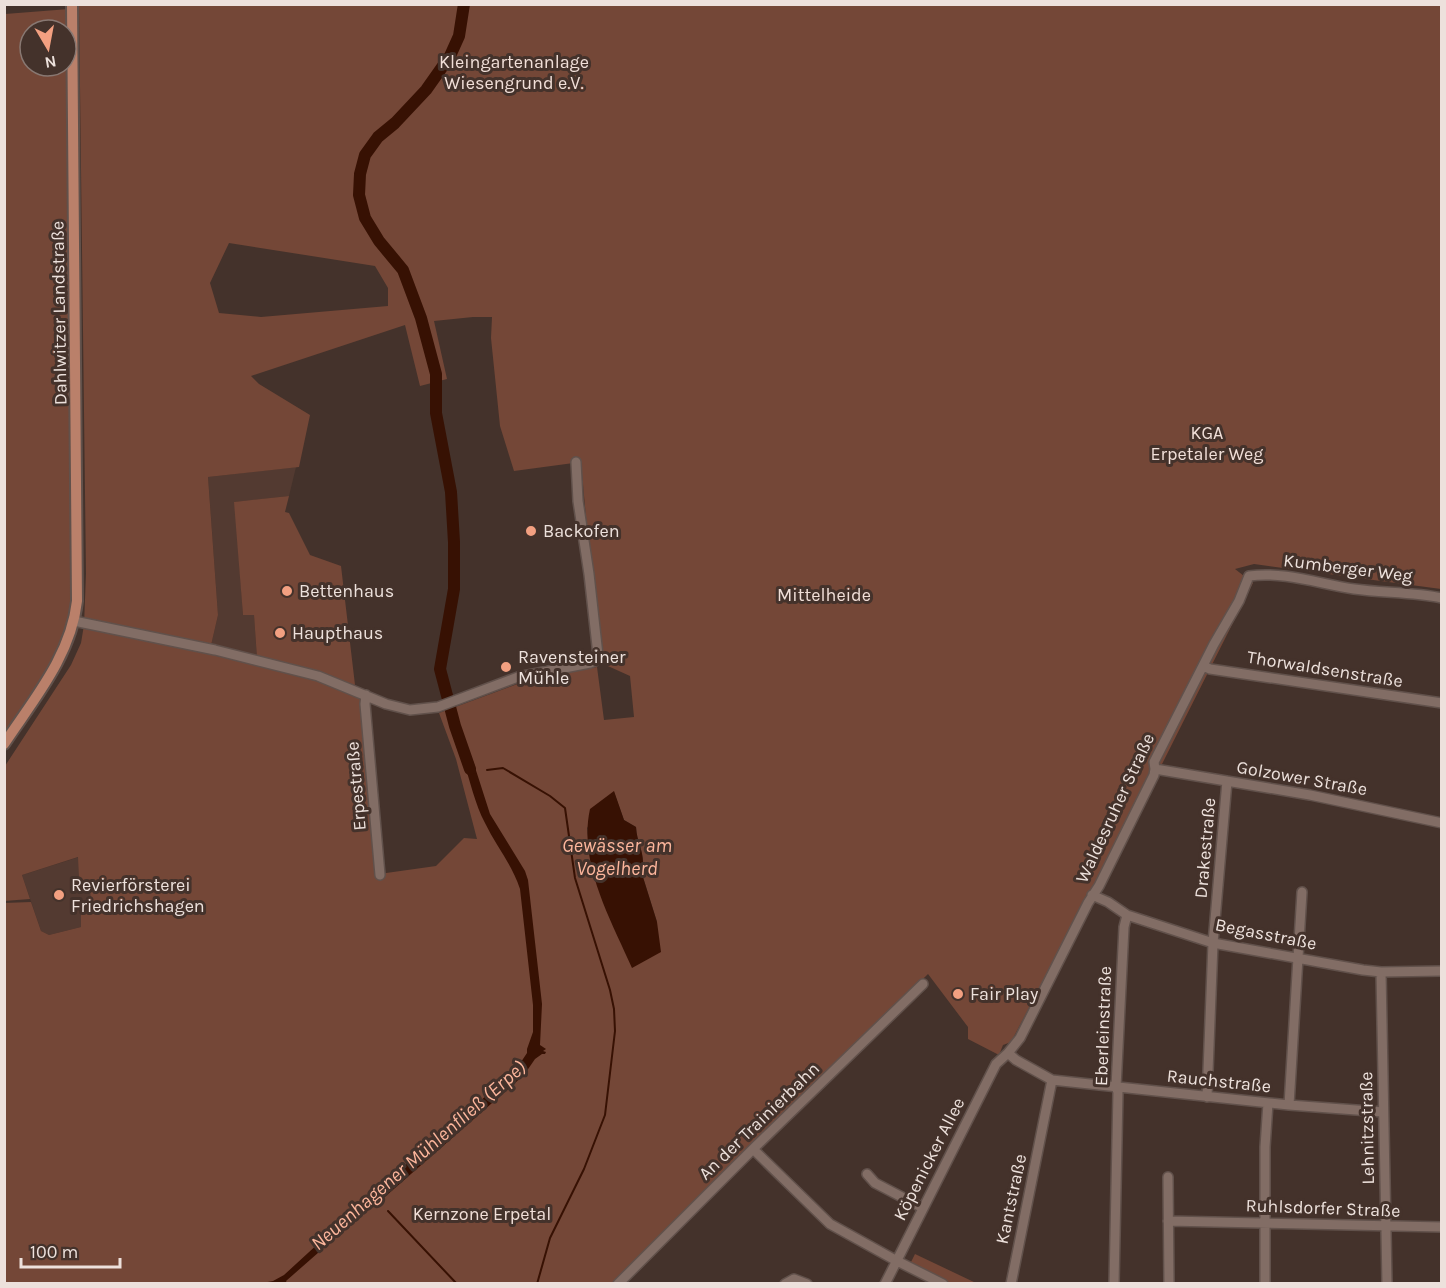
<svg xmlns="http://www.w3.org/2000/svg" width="1446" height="1288" viewBox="0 0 1446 1288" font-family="Karla,sans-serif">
<rect width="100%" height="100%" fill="#44322b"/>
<path fill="#533a31" d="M296,467l-7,29 -54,6 8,113 11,-1 3,44 -46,-13 7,-30 -10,-138z
M79,857v20l11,13 1,14 -10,23 -32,8 -8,-4 -19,-56z"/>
<path fill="#744737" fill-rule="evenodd" d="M79,5h1362v584l-187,-25 -19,5 18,14 -99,197 -24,36 -119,226 -8,3 -4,10 -31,-16v-12l-40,-53 -313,309h-610l-1,-380 27,-1 10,29 8,4 32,-8v-22l10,-1 -1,-14 -11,-13 -1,-20 -56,18 8,24 -26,2 1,-135 66,-101 10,-22 3,-18 2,-51zM229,243l146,23 13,22v18l-127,11 -42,-4 -9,-30zM473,317h19l-1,21 9,88 14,45 67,-9 18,200 31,14 4,41 -30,3 -7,-53 -66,12 -92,34 17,46 21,80 -13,-1 -28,28 -57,8 -14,-174 -45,-18 -111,-28 9,-39 -10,-138 91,-10 11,-52 -51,-31 -8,-8 154,-51 15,61 27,-7 -13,-58zM614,792l10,28 12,7c1,18 10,25 6,47l15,48 -61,-40 -6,-23 -3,-31z
M69,9l4,602 -21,53 -47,74v-724zM30,30h36v36h-36z
M289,496l-4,16 4,1 21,42 31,11 14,119 -98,-27 -3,-43h-11l-9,-113z
M915,1254l61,29h-28l-38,-19z"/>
<path fill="#371103" d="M467,755l6,6 17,53 35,57 3,9 14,124 -2,41 6,4 -3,2 3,1 -1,2h-3l-7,5 -11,16 -145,127h-3l-90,79 1,2h-25l11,-2 11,-6 97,-89 134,-115 12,-18v-4l6,-17v-27l-13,-116c-8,-25 -24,-43 -35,-66 -11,-21 -15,-44 -23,-66z
M614,791l10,29 12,7c1,18 10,25 6,47l15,48 4,30 -29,16c-21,-48 -54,-105 -42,-159z"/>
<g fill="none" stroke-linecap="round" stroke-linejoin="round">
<path stroke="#371103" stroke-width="2" d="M487,770l16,-2 47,28 15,12 10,70 35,112 4,19 1,22 -10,84 -21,54 -34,69 -13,46
M388,1211l69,73"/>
<path stroke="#371103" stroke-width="12" d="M464,4l-5,32 -9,20 -24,34 -31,33 -17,14 -13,18 -5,19 -1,21 6,23 14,23 24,29 18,48 15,56v39l15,79 3,50v47l-14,80 15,57 15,43"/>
<g stroke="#61514b" stroke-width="12">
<path id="minor" d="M74,621l141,29 103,26 68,28 24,6 28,-3 80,-30 72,-14 5,-2 3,-6 -9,-81 -11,-73 -2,-39
M1203,666l7,3 232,34
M366,695l-1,9 15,171
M1155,769l155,26 132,28
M1092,895l16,7 19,13 86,28 150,27 18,2 61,-1
M1381,972l6,312
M1008,1053l8,7 36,20 237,25 94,7
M1207,1097l6,-154 14,-162
M1289,1105l13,-213
M753,1149l77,75 67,37 46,23
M867,1174l8,9 48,25
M1168,1177l1,107
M1168,1221l274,6
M618,1284l135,-135 170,-165
M785,1284l9,-5 13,5
M885,1284l111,-220 12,-11 12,-15 68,-135 11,-17 55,-111 1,-6 -1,-7 60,-118 25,-43 10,-25c35,-5 71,8 105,13 29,4 59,3 88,9
M1011,1284l41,-204
M1114,1284l4,-192 -2,-5 8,-160 3,-12
M1265,1284v-137l3,-44"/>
</g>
<g stroke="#61514b" stroke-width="14">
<path id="major" d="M4,744c29,-44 67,-88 73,-143l-5,-597"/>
</g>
<use href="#minor" stroke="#826d65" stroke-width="9"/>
<use href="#major" stroke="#ba806a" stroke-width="10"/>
</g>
<g fill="#f3a081" stroke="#44322b" stroke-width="2">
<circle cx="531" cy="531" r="6"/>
<circle cx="287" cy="591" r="6"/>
<circle cx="280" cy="633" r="6"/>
<circle cx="506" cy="667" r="6"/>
<circle cx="59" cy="895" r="6"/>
<circle cx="958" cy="994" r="6"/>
</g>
<g text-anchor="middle" stroke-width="6" stroke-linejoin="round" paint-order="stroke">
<g font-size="18" fill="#f1dfd8" stroke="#44322b">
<text x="514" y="68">Kleingartenanlage<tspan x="514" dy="21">Wiesengrund e.V.</tspan></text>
<text x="1207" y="439">KGA<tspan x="1207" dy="21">Erpetaler Weg</tspan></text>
<text x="824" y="601">Mittelheide</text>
<text x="482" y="1220">Kernzone Erpetal</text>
</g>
<g font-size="18" fill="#ede1dc" stroke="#44322b">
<text transform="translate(59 313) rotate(-91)" y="6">Dahlwitzer Landstraße</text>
<text transform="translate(1348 568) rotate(7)" y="6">Kumberger Weg</text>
<text transform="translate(1325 669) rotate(9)" y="6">Thorwaldsenstraße</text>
<text transform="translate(1302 778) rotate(10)" y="6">Golzower Straße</text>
<text transform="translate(356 786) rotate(-95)" y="6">Erpestraße</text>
<text transform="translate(1115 808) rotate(-65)" y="6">Waldesruher Straße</text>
<text transform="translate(1205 848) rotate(-85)" y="6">Drakestraße</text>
<text transform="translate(1266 934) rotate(11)" y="6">Begasstraße</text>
<text transform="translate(1103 1026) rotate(-88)" y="6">Eberleinstraße</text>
<text transform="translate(1219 1081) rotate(6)" y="6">Rauchstraße</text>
<text transform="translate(759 1121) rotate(-44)" y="6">An der Trainierbahn</text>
<text transform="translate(1367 1128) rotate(-91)" y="6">Lehnitzstraße</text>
<text transform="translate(929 1159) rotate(-63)" y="6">Köpenicker Allee</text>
<text transform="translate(1011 1199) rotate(-78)" y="6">Kantstraße</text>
<text transform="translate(1323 1208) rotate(2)" y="6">Ruhlsdorfer Straße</text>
</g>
<g font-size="18" fill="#ede1dc" stroke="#44322b" text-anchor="start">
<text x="543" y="537">Backofen</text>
<text x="299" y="597">Bettenhaus</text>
<text x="292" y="639">Haupthaus</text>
<text x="518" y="663">Ravensteiner<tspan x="518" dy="21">Mühle</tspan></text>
<text x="71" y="891">Revierförsterei<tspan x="71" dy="21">Friedrichshagen</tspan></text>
<text x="970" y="1000">Fair Play</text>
</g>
<g font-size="20" font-style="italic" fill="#fdb69c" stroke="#44322b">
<text x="617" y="852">Gewässer am<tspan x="617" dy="23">Vogelherd</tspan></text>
<text transform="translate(418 1155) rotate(-41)" y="7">Neuenhagener Mühlenfließ (Erpe)</text>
</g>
</g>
<rect width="1446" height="1288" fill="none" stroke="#ede1dc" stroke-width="12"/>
<g transform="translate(48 48) rotate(170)"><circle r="28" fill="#44322b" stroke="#887872" stroke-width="1.5"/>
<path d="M0-4.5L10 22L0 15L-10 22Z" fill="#f3a081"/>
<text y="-9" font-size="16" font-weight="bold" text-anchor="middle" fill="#ede1dc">N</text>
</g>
<path d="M21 1258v9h99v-9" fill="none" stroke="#ede1dc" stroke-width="3"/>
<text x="30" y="1258" font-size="18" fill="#ede1dc" stroke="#44322b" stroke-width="4.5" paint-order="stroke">100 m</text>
</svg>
